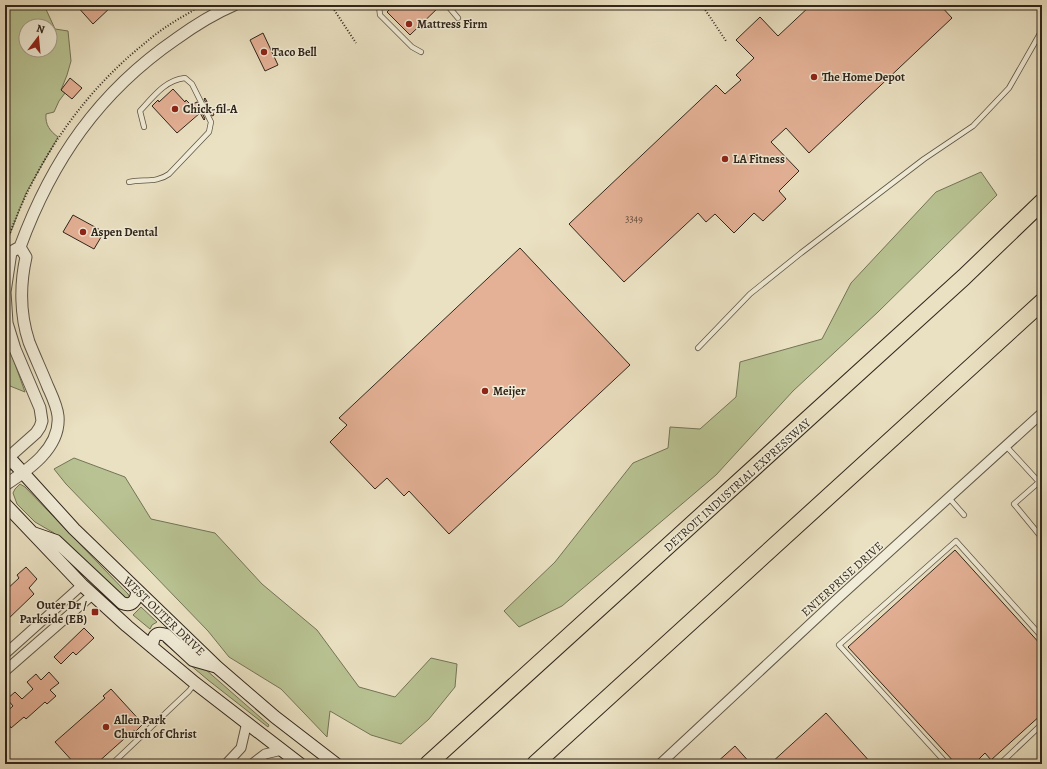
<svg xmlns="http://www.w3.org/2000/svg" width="1047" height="769" viewBox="0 0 1047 769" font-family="Alegreya,serif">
<rect width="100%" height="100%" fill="#eae1c2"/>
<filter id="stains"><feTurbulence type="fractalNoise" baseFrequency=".005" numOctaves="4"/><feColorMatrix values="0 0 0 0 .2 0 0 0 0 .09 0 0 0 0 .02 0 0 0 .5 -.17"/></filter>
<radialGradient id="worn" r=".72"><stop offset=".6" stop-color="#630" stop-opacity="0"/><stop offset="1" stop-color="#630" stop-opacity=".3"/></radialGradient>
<path fill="#b8c292" stroke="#747457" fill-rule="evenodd" d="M5,5h39l11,24 13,2 3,30 -4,14 -6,15 4,3 -6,8 -5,11 -8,2c-1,11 4,17 12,23l-32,56 -21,54zM26,26h24v24h-24z
M981,172l16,23 -119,117 -85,79 -77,84 -154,131 -43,21 -15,-16 51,-49 78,-99 35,-15 2,-21 30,2 36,-32 4,-35 82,-23 29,-56 85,-91z
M5,336l20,56 -20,-8z
M74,458l51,19 26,42 64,14 47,51 55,46 42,57 36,10 36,-39 26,6 -2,23 -26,32 -28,25 -30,-9 -41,-24 -3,26 -46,-48 -52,-32 -21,-26 -142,-147 -12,-15z
M20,484l5,3 103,107 2,3 -3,2 -62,-55 -11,-11 -19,-11 -18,-18 -4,-11 2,-4z
M141,607l16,15 -5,3 -2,4 -17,-14z
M166,639l39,30 64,56 -1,2 -60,-47 -45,-38z"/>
<path fill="#e4b196" stroke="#30261c" d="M76,5h37l-20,19z
M394,5h47l-31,30 -23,-23z
M811,5h129l12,13 -143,135 -23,-25 -15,14 28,29 -20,20 7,8 -23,22 -9,-8 -20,20 -19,-19 -9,8 -8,-9 -74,69 -55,-58 147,-139 9,9 16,-14 -5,-5 18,-17 -18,-18 24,-23 18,19z
M263,33l15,32 -13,6 -15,-31z
M70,78l12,10 -10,11 -11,-9z
M173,89l12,13 1,-2 5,5 6,-3 8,17 -1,1 -4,-7 -23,20 -25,-27 6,-6 1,2z
M205,98l9,17 -2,1 -8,-17z
M73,215l31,17 -10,17 -31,-17z
M520,248l110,117 -181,169 -40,-43 -5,5 -17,-18 -12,11 -45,-47 17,-17 -8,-7z
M955,550l87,96v68l-51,46 -6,-7 -11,11h-18l-108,-117z
M26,567l11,12 -8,9 5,6 -29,28v-31l14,-13 -2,-3z
M84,628l10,10 -18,17 -3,-3 -12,12 -7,-7z
M49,672l10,11 -9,7 6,6 -9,8 -2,-2 -19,17 -2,-2 -13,11 -1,-2 -5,4v-17l8,-7 -6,-7 8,-7 7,7 11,-10 -6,-7 9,-8 5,6z
M111,689l32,35 -8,8 -1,-2 -38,34h-21l-20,-22 50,-44 -2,-2z
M826,713l46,51h-102z
M735,746l16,18h-36z"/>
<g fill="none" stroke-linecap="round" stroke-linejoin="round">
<g stroke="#5e5546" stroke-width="6">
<path id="service" d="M380,5l-1,1 1,9 32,32 9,5
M447,5l11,13
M129,182c14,-3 28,1 40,-8l40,-42 2,-10 -19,-38 -7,-6c-20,2 -32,19 -45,33l4,16
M698,348l52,-54 51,-41 123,-94 49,-33 36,-38 33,-58
M1006,446l33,36 -25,22 28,34
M949,498l15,17
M112,764l77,-73 6,-8
M947,764l-108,-119 117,-104 86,96
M1000,764l42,-40"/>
</g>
<g stroke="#5e5546" stroke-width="11">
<path id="minor" d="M5,654l77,-69
M5,671l87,-76
M226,764l15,-16 6,-26
M252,764l13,-10 17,-4
M660,764l176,-164 206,-187"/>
</g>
<g stroke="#5e5546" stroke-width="13">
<path id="tertiary" d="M5,467l4,-10 27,-24 4,-6 2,-6 -2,-13 -25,-59 -8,-26 -2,-31 6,-40 9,-5c32,-87 79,-155 156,-208 18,-13 37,-25 58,-34
M5,485c23,-15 56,-37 53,-69 -1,-10 -6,-20 -10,-29 -6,-15 -13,-30 -19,-45 -9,-27 -9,-58 -3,-85l-6,-10"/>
</g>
<g stroke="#30261c" stroke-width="14">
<path id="secondary" d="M5,453l69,76 143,138 58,50 61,47
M5,504l77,81 45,41 68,57 105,81
M33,533l23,8 66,62c10,4 15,-3 15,-12
M152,647c1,-10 3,-16 14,-12l27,25 21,6"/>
</g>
<g stroke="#30261c" stroke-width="18">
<path id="motorway" d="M428,764l536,-487 78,-75
M535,764l507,-462"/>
</g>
<path stroke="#30261c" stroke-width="2" stroke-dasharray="1 2" stroke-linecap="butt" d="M331,5l25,38
M702,5l24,36
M6,244c27,-78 74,-149 139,-201 7,-6 16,-13 24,-18 10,-7 22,-12 31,-20"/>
<use href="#service" stroke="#f1ecd7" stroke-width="4.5"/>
<use href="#minor" stroke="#f1ecd7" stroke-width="9"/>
<use href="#tertiary" stroke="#f1ecd7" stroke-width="11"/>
<use href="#secondary" stroke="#f1ecd7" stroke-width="12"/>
<use href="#motorway" stroke="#eae1c2" stroke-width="16"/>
</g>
<g fill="#8f2418" stroke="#f1ecd7" stroke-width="1.5">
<circle cx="409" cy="24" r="4"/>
<circle cx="264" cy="52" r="4"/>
<circle cx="814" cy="77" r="4"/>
<circle cx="175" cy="109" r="4"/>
<circle cx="725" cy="159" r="4"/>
<circle cx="83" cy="232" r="4"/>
<circle cx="485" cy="391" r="4"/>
<rect x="91" y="608" width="8" height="8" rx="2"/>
<circle cx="106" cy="727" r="4"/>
</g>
<g text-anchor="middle" stroke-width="3" stroke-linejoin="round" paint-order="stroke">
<g font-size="10" fill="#5d493a">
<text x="634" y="222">3349</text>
</g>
<g font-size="12" font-weight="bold" fill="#30261c" stroke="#f1ecd7" text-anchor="start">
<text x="417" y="28">Mattress Firm</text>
<text x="272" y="56">Taco Bell</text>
<text x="822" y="81">The Home Depot</text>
<text x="183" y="113">Chick-fil-A</text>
<text x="733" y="163">LA Fitness</text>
<text x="91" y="236">Aspen Dental</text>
<text x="493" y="395">Meijer</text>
<text x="87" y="609" text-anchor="end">Outer Dr /<tspan x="87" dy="14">Parkside (EB)</tspan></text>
<text x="114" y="724">Allen Park<tspan x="114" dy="14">Church of Christ</tspan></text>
</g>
<g font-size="12" fill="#30261c" stroke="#f1ecd7">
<text transform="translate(737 485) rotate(-42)" y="4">DETROIT INDUSTRIAL EXPRESSWAY</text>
<text transform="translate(842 579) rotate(-42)" y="4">ENTERPRISE DRIVE</text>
<text transform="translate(164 616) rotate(44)" y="4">WEST OUTER DRIVE</text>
</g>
</g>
<rect width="1047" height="769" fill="none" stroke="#eae1c2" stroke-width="20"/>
<rect x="6" y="6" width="1035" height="757" fill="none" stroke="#30261c" stroke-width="2"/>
<rect x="10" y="10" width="1027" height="749" fill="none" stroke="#30261c"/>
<g transform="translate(38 38) rotate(16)"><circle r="19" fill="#f1ecd7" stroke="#a49d8c"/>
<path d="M0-3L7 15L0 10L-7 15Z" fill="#8f2418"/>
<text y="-6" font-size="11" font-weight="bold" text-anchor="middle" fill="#30261c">N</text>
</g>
<rect width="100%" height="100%" filter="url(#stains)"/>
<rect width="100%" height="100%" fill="url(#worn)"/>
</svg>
